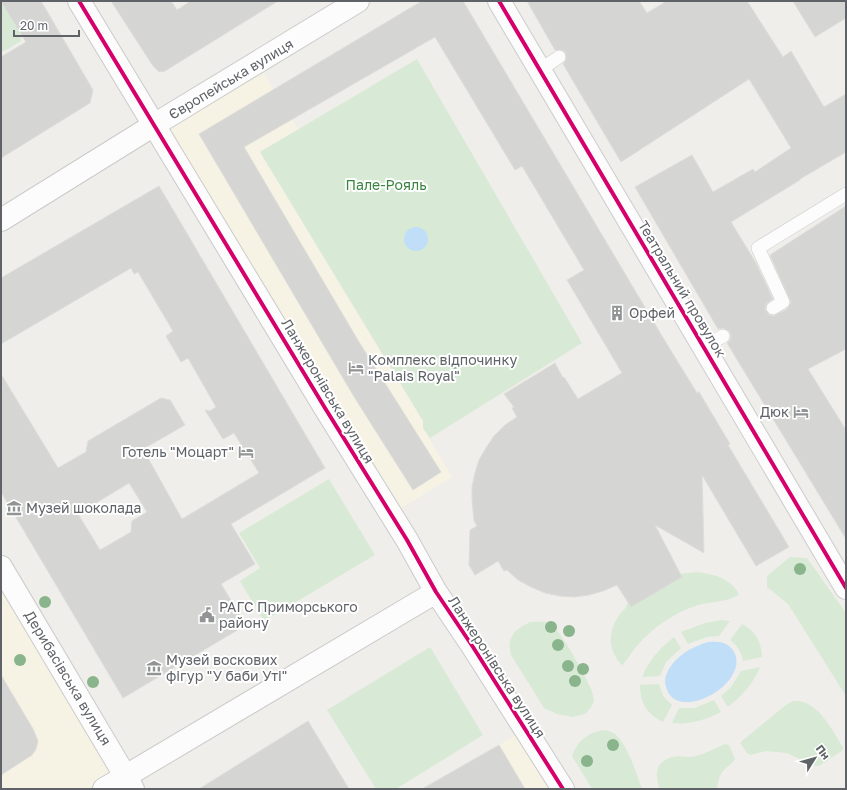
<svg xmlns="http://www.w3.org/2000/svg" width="847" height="790" viewBox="0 0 847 790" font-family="'Golos Text',sans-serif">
<rect width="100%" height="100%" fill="#efeeea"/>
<path fill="#f7f3e4" d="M258,64l40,65 -38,23 163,269v7l29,49 -57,35 -236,-386z
M1,569l120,205 -26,15h-94z
M524,731l36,58h-132l71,-44z"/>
<path fill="#d8ead6" d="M1,2h2l16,21 2,18 -13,8 -7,3z
M417,59l165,284 -152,95 -7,-10v-7l-163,-269z
M329,479l46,76 -111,66 -24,-40 20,-13 -21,-35z
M790,557l17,1 39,55v83l-58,-92 -21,-17v-11z
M697,572c15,2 34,6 42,22 -9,8 -30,8 -41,11 -24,8 -45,22 -61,41 -5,5 -8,12 -13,17l-1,2 -2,-1c-14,-15 -13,-34 -1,-50 3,-3 6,-5 7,-10l50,-30z
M722,620l8,1 -11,15 -12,1 -19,7 -7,-12 24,-9z
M530,622c7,0 15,-1 21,2 9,6 43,64 43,75 0,6 -5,11 -9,15l-13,3 -15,-3 -13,-6 -33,-53c-5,-18 4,-26 19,-33z
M742,624c13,6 20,19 20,33l-19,4c-2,-10 -5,-15 -13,-21z
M674,637l7,11 -15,14 -6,14 -18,1c7,-17 18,-29 32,-40z
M430,647l53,88 -87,54h-20l-49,-79z
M760,667c-7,17 -18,29 -32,40l-7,-11 10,-9 10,-16z
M659,684l4,12 9,9 -9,17c-16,-8 -23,-19 -23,-37z
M714,700l7,12c-16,8 -31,13 -49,11l7,-15h16z
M793,701c25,-2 38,28 50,46v3l-24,16h-5l-27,-13 -21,-2 -16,4 -3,-2 -7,-10 3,-3 43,-35z
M606,730c3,1 6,2 9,4 13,11 21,39 27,55h-50l-20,-33c6,-16 17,-25 34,-26z
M725,744l4,1 6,14c-3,6 -8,7 -12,12 -4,5 -5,11 -6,18h-57c-7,-18 -3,-30 18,-33 6,0 13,2 18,0 10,-3 20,-8 29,-12z"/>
<path fill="#c0def7" d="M404 239a12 12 0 1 1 24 0a12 12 0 1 1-24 0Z
M708,642c10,-1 21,0 26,10 17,31 -58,73 -68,35 -3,-9 2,-18 8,-25 9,-10 21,-16 34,-20z"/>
<path fill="#d5d5d3" stroke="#deddd9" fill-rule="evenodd" d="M1,1h40l52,89 -3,13 -89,55v-101l25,-15z
M111,1h60l6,9 14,-9h87l-113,70 -6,1 -6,-6z
M422,1h41l205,345 29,47 2,-1 31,52 -2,1 61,102 -33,19 -54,-91 2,78 -49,-28 27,52 -51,30 -14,-22 -14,6 -14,4 -15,2 -14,-1 -15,-3 -14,-6 -13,-7 -11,-10 -3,1 -6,-10 -23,14 -6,-10 1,-35 7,-4 -3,-5 -2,-21v-13l3,-14 4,-13 7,-12 8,-12 11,-11 12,-8 -5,-9 2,-1 -10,-13 51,-31 8,15 1,-1 14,22 44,-26 -55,-93 17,-10 -62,-104 -7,4 -80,-133 -191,110 115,195 82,130 -28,18 -60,-95 -154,-261z
M527,1h112l8,12 20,-12h80l36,56 8,-6 33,56 22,-13v58l-46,27v1l-69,42 25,41 17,36 -7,5 -1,5 4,6 5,1 13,-7 4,-7 -21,-47 76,-49v143l-38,20 38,61v109l-119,-196 3,-3 1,-4 -1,-4 -7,-4 -5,1 -83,-142 57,-32 21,37 40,-23 2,3 36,-24 -42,-69 -128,83 -58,-98 3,-4v-7l-4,-3h-7z
M793,1h53v17l-31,19z
M159,186l166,282 -94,56 24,40 -34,20 25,41 -123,73 -122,-206v-118l57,94 28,-16 2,-11 73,-43 9,2 15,25 -42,24 39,70 77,-46 -25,-40 -11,6 -18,-29 5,1 6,-4 -28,-49 -7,4 -15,-26 7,-5 -35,-59 -4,2 -3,-6 -130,76v-66zM129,483l18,29 -15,9 -1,11 -31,18 -22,-36z
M1,675l32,54 5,12 -2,8 -4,6 -31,20z
M308,721l41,68h-150z
M499,745l26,44h-103z"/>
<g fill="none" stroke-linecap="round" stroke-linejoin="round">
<g stroke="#cbcccc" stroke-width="14">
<path id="lane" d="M540,70l19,-13
M773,308l10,-6 -25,-54 88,-54
M704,347l19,-11"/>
</g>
<g stroke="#cbcccc" stroke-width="24">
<path id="street" d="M499,1l347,587
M154,125l204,-124
M1,567l132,222"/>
</g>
<g stroke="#cacaca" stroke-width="24">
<path id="secondary" d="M79,1l246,407 82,132 29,52 37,55 90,142
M1,220l153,-95
M104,789l332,-197"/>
</g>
<use href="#lane" stroke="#fdfcfc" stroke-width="13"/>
<use href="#street" stroke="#fdfcfc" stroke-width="22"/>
<use href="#secondary" stroke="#fdfcfc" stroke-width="22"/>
<g stroke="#fff" stroke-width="6">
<path id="cycleway" d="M79,1l246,407 82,132 29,52 37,55 90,142
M499,1l347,587"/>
</g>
<use href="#cycleway" stroke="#d6006c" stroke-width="4"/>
</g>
<g fill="#8ab48b">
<circle cx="454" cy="363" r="6"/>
<circle cx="800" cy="569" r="6"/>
<circle cx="45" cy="602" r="6"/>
<circle cx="551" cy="627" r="6"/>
<circle cx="569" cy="631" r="6"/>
<circle cx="558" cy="645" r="6"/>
<circle cx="20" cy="660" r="6"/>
<circle cx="568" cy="666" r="6"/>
<circle cx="583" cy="669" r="6"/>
<circle cx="575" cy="681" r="6"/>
<circle cx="93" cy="682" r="6"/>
<circle cx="613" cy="745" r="6"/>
<circle cx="587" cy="761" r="6"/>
</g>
<defs>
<g id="building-bare" transform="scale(1.2)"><path d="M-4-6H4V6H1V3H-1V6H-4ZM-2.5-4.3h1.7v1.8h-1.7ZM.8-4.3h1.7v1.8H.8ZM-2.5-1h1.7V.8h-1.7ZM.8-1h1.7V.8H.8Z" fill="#919395" stroke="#fff" stroke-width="2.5" paint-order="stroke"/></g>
<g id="hotel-bare" transform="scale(1.2)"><path d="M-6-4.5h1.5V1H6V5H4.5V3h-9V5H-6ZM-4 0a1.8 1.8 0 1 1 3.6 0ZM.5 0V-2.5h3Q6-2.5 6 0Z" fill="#919395" stroke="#fff" stroke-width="2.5" paint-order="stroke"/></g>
<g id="museum-bare" transform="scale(1.2)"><path d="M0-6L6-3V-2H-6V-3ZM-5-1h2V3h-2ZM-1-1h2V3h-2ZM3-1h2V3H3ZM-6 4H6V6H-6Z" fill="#919395" stroke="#fff" stroke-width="2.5" paint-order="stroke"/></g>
<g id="civic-bare" transform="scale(1.2)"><path d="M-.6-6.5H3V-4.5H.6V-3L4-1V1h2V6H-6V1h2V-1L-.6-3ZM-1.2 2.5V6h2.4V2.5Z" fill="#919395" stroke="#fff" stroke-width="2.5" paint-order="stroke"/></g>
</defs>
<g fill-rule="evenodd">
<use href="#building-bare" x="617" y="313"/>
<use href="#hotel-bare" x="356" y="368"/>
<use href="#hotel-bare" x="801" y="412"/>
<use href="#hotel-bare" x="246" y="452"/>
<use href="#museum-bare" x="14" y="508"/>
<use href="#civic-bare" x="207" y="615"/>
<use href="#museum-bare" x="154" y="668"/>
</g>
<g text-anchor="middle" stroke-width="4" stroke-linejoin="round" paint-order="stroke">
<g font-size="14" fill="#5f6267" stroke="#fff">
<text transform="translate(231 79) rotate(-31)" y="5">Європейська вулиця</text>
<text transform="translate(682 289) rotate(59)" y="5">Театральний провулок</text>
<text transform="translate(328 391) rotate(59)" y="5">Ланжеронівська вулиця</text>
<text transform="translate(497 667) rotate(57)" y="5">Ланжеронівська вулиця</text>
<text transform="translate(68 678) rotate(59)" y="5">Дерибасівська вулиця</text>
</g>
<g font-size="14" fill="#38853e" stroke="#fff">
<text x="386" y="190">Пале-Рояль</text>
</g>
<g font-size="14" fill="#5f6267" stroke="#fff" text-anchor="start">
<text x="629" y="318">Орфей</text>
<text x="368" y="365">Комплекс відпочинку<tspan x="368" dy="16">"Palais Royal"</tspan></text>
<text x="789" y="417" text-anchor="end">Дюк</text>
<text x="234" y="457" text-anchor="end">Готель "Моцарт"</text>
<text x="26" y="513">Музей шоколада</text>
<text x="219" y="612">РАГС Приморського<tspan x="219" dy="16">району</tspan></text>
<text x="166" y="665">Музей воскових<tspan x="166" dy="16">фігур "У баби Уті"</tspan></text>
</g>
</g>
<rect width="847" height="790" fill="none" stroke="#5f6267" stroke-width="4"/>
<g transform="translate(815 758) rotate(53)" stroke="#ffffff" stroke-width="3" paint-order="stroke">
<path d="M0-3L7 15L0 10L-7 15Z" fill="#5f6267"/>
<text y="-6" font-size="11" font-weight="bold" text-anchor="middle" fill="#5f6267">Пн</text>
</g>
<path d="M14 30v6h65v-6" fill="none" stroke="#5f6267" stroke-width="2"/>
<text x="20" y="30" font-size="12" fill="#5f6267" stroke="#ffffff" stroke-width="3" paint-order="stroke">20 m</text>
</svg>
